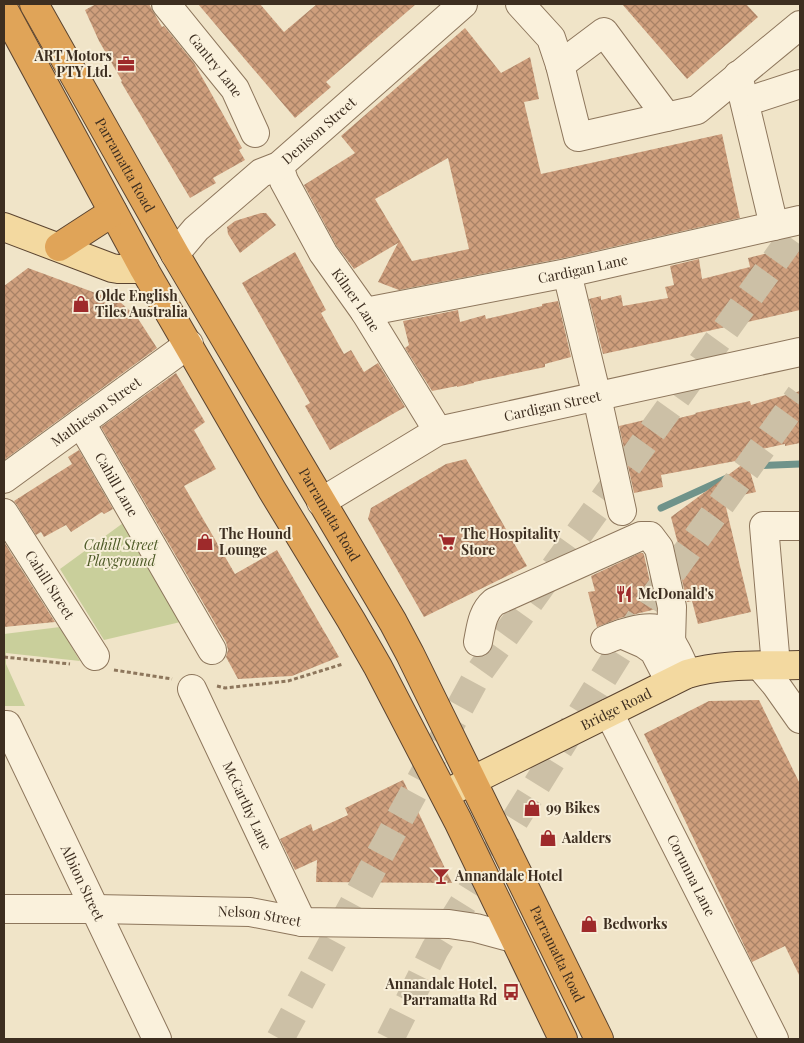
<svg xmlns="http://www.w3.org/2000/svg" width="804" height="1043" viewBox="0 0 804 1043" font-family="'Playfair Display',serif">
<defs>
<pattern id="building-cross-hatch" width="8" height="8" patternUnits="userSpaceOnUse" patternTransform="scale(1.25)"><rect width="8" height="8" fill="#cf9f7d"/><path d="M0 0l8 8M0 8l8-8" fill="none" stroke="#a98266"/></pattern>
</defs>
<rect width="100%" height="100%" fill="#f0e4c8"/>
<path fill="#c9cf9b" d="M130,518l59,102 -85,20 -44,-71z
M60,627l20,34 -74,-8v11l19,42h-21v-72z"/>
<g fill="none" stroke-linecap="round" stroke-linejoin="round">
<path stroke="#6f938a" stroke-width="7" d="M742,471l11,-5 47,-2
M661,508l66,-30"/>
</g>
<path fill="url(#building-cross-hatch)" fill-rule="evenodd" d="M96,4h53l13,23 2,-1 30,37 48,85 -3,2 6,10 -32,18 3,5 -26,15 -69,-116 1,-1 -23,-40 -14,-31z
M198,4h62l24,28 33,-28h99l-90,78 5,5 -36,31z
M622,4h124l12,13 -71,62z
M465,28l36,45 29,-16 9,42 -15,3 17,72 181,-40 18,84 -176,40 -165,32 -21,-8 20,-39 -44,26 -18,-24 -32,-60 51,-32 -14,-17zM448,158l21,91 -57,12 -37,-62z
M261,213h5l10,12 -36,28 -12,-19 -1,-7 8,-6z
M800,245v65l-123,28 -74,16 -14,-55 12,-3v4l20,-5 2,11 45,-8 -3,-11 9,-2 -4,-19 29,-7 3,20 48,-12 -2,-9z
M295,252l31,58 -5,3 23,41 7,-4 13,22 14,-9 27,44 -75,43 -25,-44 5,-3 -68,-120z
M28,268l92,34 17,15 20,31 -153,112v-174z
M558,301l13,56 -26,7v3l-71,15v1l-17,4v-1l-25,5 -27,-43 4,-3 -6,-24 55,-11 2,12 25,-7 1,4 56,-13v-2z
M176,373l29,49 -11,8 22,39 -32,17 51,88 42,-24 62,107 -47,19 -54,3 -12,-22 2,-7 -2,-8 -125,-215z
M800,391v52l-15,3v-2l-41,9 2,6 -85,16 2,12 -29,6 -15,-67 30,-7 1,6 46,-11 -1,-1 55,-12 1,4z
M79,450l34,59 -9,5 -2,-2 -31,20 -5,-7 -22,12 -3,-5 -5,3 -19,-30 -3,-4 58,-37 -4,-7z
M466,459l61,107 -103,51 -56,-98 3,-11 75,-44z
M747,461l9,31 -32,7 27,113 -53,12 -6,-23 -5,1 -13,-57 4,-1 -7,-27z
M4,542l51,80 -51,5z
M640,553h3l1,2 12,54 -36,9 -23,9 -9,-35 7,-1 -4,-15z
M759,700l41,84v193l-15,-31 -33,16 -108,-228 65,-33z
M403,780l49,103 -136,-1 1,-22 -22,10 -15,-31 31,-15 2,7 35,-16 -3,-7z"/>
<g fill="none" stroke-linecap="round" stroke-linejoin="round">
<path stroke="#ccc0a6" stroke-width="28" stroke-dasharray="28 14" stroke-linecap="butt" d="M280,1039l198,-365 322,-448
M390,1039l45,-90 214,-345 151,-209"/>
<g stroke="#8d765c" stroke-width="30">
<g id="minor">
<path id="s1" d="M166,4l69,85 20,44"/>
<path d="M520,4l31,34 9,27 18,72 119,-27 103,-85"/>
<path d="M560,65l44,-33 63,85"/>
<path d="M738,75l36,151"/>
<path d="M745,102l55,-18"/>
<path id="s2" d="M279,166l5,15 39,72 42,59 73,119"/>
<path id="s3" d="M175,254l21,-25 65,-56 18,-7 184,-162"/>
<path d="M567,273l30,124 25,114"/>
<path id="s4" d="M365,312l202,-39 233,-53"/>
<path id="s5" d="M81,423l131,227"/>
<path id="s6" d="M4,479l185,-135"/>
<path id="s7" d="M321,502l117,-71 362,-79"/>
<path id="s8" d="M4,513l91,143"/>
<path d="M621,634l23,10 10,7 16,31"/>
<path d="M605,640c12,-5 44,-17 57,-9 10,7 20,31 25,43"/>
<path d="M478,642c3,-15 4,-30 16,-40l147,-66h9l9,12 13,59 -1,35"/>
<path d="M760,666l16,19 24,34"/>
<path d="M776,666l-12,-140h36"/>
<path id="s9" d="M192,689l110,233"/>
<path id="s10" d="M609,713l165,326"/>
<path id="s11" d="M4,725h3l150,314"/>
<path id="s12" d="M4,909h91l155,3 52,10 147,2 27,4 37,10"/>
</g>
</g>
<g stroke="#5b4430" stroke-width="30">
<g id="major">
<path d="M4,227l108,41 6,1h26"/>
<path id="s13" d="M445,794l242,-120c37,-11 76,-8 113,-9"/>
</g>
</g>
<g stroke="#5b4430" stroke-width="30">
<g id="highway">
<path id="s14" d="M34,4l141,250 218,368 17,32 189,385"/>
<path d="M4,10l140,259 128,221 79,130 27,47 80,154 105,218"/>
<path d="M59,247l54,-35"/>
</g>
</g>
<path stroke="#8d765c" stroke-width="3" stroke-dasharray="4 2.5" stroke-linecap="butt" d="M4,657l66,7
M114,670l58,9
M217,686l8,2 63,-7 55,-17"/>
<use href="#minor" stroke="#faf1dc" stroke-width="28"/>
<use href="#major" stroke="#f3d9a0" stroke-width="28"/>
<use href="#highway" stroke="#e0a458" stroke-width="28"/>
</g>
<defs>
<g id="office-bare" transform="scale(1.35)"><path d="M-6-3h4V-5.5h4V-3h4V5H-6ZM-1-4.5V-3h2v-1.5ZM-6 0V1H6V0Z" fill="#9e2a2b" stroke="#f7eed8" stroke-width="2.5" paint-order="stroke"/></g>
<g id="shop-bare" transform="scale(1.35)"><path d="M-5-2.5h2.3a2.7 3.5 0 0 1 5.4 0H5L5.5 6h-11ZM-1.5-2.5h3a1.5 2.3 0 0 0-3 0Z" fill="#9e2a2b" stroke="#f7eed8" stroke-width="2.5" paint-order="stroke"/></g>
<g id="supermarket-bare" transform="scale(1.35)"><path d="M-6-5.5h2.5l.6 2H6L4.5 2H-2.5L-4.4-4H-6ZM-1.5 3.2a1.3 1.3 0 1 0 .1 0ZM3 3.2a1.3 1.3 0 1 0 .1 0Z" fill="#9e2a2b" stroke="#f7eed8" stroke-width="2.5" paint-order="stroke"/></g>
<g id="restaurant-bare" transform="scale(1.35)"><path d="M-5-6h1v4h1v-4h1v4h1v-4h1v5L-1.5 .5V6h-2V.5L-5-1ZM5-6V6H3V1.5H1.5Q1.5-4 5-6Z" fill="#9e2a2b" stroke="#f7eed8" stroke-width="2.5" paint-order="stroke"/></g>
<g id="bar-bare" transform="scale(1.35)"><path d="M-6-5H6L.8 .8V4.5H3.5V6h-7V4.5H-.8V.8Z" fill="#9e2a2b" stroke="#f7eed8" stroke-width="2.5" paint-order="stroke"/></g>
<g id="bus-bare" transform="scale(1.35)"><path d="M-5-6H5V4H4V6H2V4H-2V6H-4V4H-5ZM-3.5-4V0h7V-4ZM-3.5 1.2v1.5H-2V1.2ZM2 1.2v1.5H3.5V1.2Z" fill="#9e2a2b" stroke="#f7eed8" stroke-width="2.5" paint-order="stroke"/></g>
</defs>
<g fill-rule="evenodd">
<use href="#office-bare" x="126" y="64"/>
<use href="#shop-bare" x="81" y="304"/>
<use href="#shop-bare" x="205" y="542"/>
<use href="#supermarket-bare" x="447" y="542"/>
<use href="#restaurant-bare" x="624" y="594"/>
<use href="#shop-bare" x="532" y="808"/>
<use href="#shop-bare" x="548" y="838"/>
<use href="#bar-bare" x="441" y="876"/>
<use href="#shop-bare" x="589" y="924"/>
<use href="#bus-bare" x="511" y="992"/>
</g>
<g text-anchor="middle" stroke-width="4" stroke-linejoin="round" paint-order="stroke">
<g font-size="14" font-weight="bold" fill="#3d2e20" stroke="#f7eed8" text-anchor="start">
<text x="112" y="61" text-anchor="end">ART Motors<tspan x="112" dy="16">PTY Ltd.</tspan></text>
<text x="95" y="301">Olde English<tspan x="95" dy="16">Tiles Australia</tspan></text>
<text x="219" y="539">The Hound<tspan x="219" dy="16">Lounge</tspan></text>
<text x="461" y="539">The Hospitality<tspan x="461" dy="16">Store</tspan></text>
<text x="638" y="599">McDonald's</text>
<text x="546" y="813">99 Bikes</text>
<text x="562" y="843">Aalders</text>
<text x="455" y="881">Annandale Hotel</text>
<text x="603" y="929">Bedworks</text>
<text x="497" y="989" text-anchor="end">Annandale Hotel,<tspan x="497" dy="16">Parramatta Rd</tspan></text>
</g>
<g font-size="14" fill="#3d2e20" stroke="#f7eed8">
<text dy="5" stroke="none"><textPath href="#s1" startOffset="79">Gantry Lane</textPath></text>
<text dy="5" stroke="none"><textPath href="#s3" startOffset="191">Denison Street</textPath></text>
<text dy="5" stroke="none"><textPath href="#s14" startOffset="185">Parramatta Road</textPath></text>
<text dy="5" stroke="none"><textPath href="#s4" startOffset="222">Cardigan Lane</textPath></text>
<text dy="5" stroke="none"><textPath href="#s2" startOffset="155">Kilner Lane</textPath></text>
<text dy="5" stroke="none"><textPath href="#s7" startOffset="254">Cardigan Street</textPath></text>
<text dy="5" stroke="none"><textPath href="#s6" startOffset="114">Mathieson Street</textPath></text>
<text dy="5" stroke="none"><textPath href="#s5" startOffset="71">Cahill Lane</textPath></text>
<text dy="5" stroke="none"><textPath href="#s14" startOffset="590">Parramatta Road</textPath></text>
<text dy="5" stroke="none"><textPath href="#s8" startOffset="85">Cahill Street</textPath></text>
<text dy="5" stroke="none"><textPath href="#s13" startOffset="191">Bridge Road</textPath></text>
<text dy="5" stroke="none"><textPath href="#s9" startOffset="129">McCarthy Lane</textPath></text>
<text dy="5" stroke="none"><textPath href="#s10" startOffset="182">Corunna Lane</textPath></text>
<text dy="5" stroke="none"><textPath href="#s11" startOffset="178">Albion Street</textPath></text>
<text dy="5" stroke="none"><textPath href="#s12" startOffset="256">Nelson Street</textPath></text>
<text dy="5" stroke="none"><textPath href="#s14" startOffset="1085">Parramatta Road</textPath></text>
</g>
<g font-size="14" font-style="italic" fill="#4d5a26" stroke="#f7eed8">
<text x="121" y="550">Cahill Street<tspan x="121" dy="16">Playground</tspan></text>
</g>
</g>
<rect width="804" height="1043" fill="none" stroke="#3d2e20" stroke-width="10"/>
</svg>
